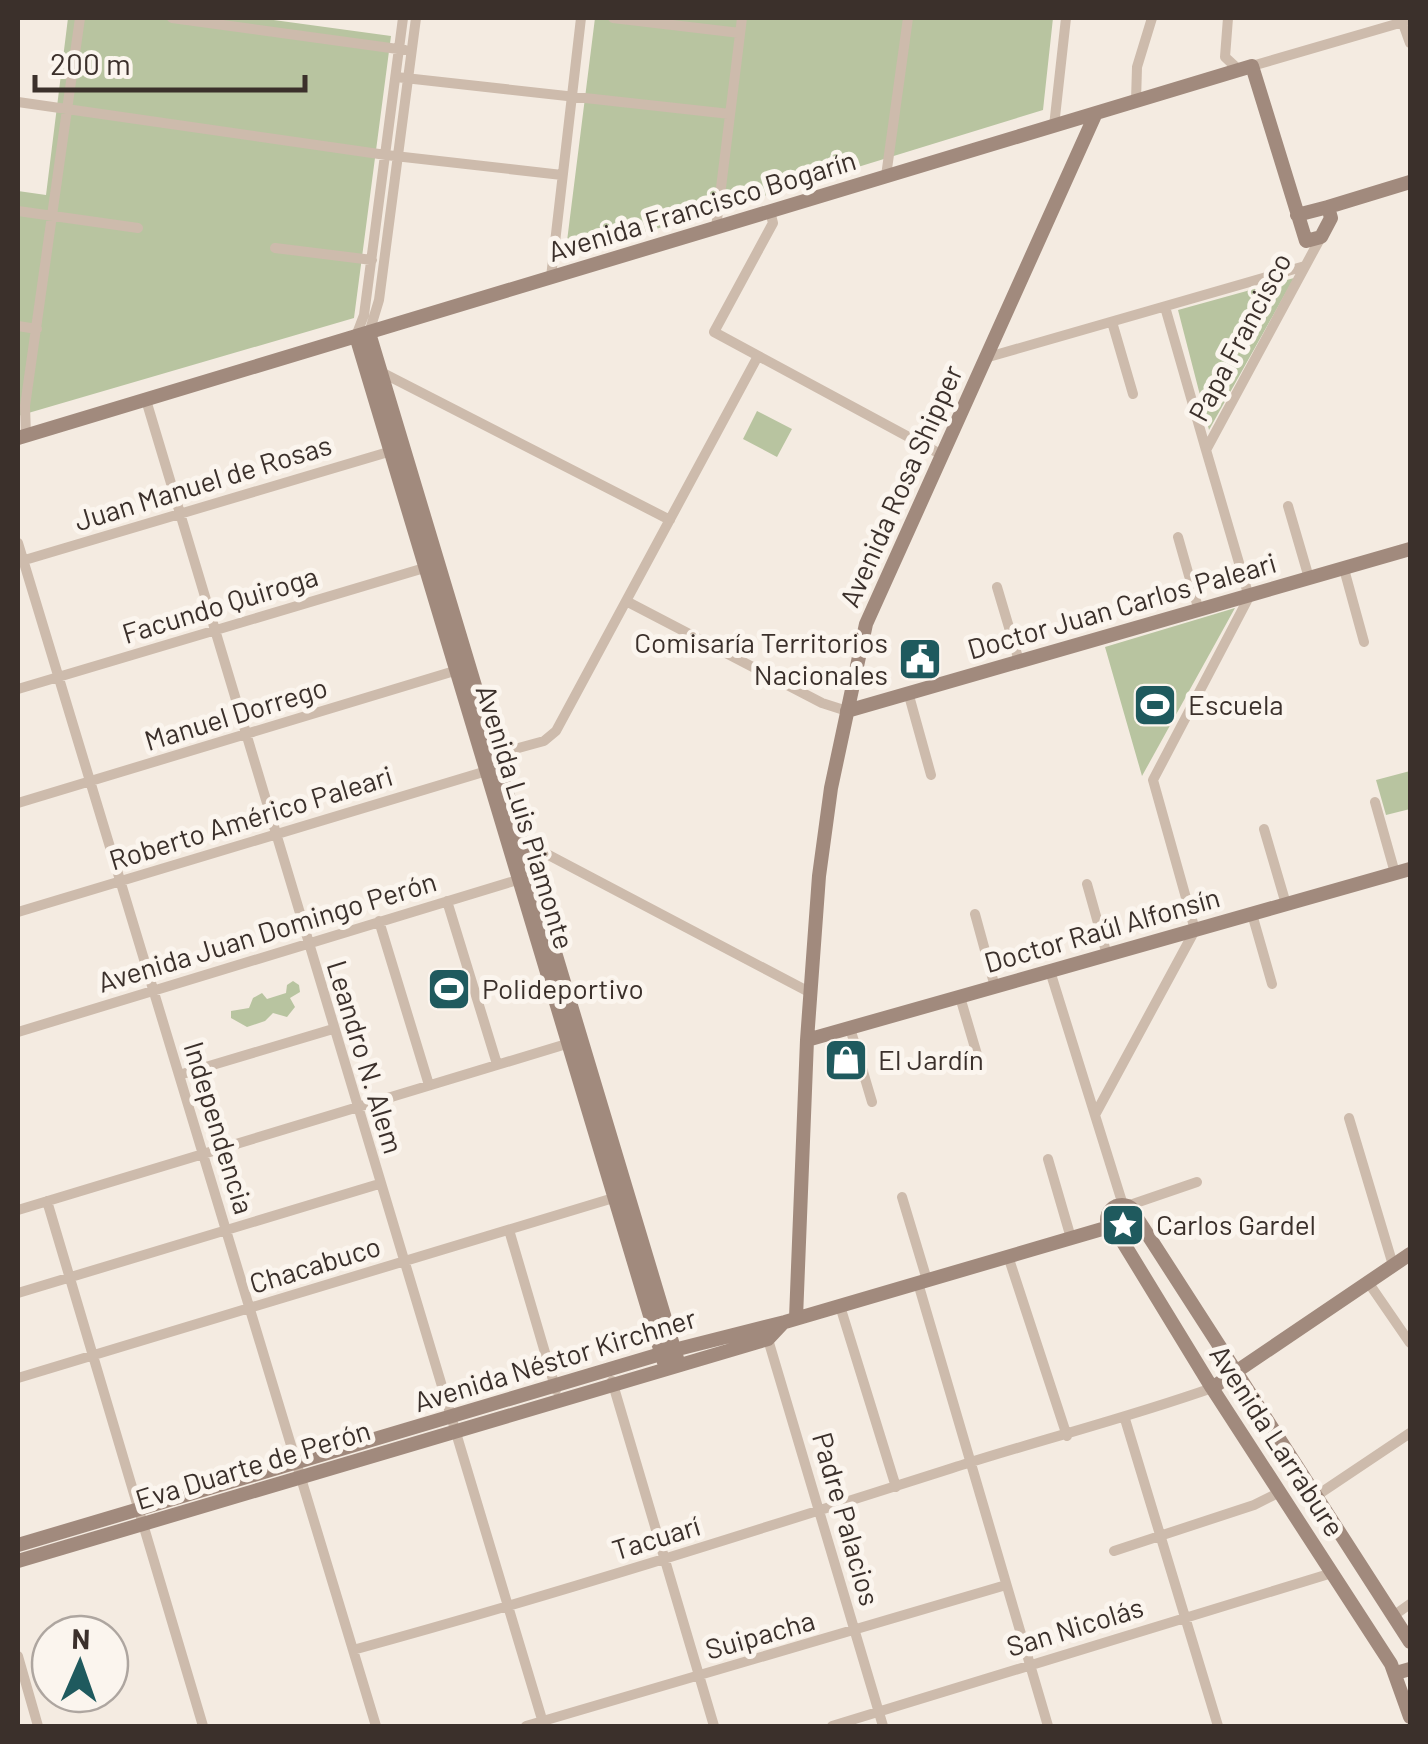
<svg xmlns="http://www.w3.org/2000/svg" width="1428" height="1744" viewBox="0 0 1428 1744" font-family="Barlow,sans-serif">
<rect width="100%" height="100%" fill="#f4ebe1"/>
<path fill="#b8c4a0" d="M68,18h191l132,18 -37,282 -336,98v-225l28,4z
M595,18h458l-10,92 -478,147z
M1294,278l-85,152 -31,-120z
M757,411l35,18 -15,28 -34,-18z
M1235,608l-93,168 -37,-129z
M1410,771v38l-24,6 -10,-35z
M293,981l6,4 1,7 -10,6 5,9 -8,10 -14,-4 -8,8 -18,6 -16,-9v-7l18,-3 4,-10 9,-5 5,6 19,-6 1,-8z"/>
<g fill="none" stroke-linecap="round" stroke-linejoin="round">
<path stroke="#cdbbac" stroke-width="10" d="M172,18l233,32
M613,18l127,15
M1228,18l-3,39 14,13
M1401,18l9,25
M1252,66l158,-46
M396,77l334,37
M1136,101l1,-34 15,-49
M18,102l368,53 176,20
M1054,126l12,-108
M886,176l22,-158
M18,211l120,17
M770,211l3,12 -59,109 228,123
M716,228l26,-210
M275,248l97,12
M551,277l30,-259
M1165,307l41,143
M1112,322l21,72
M18,326l19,3
M369,333l10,-33 37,-282
M356,336l8,-21 39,-297
M985,358l320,-92
M377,370l293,150
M146,400l398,1326
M26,436l-1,-30 55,-388
M1288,506l21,72
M1178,537l21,74
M18,543l358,1183
M18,562l377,-112
M1344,569l20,73
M997,587l22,74
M626,601l196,102 25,8
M18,689l413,-123
M908,692l23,83
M493,755l51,-14 12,-10 202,-375
M1375,802l20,71
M18,803l443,-134
M1264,829l22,75
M520,849l21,2 270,142
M1087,884l20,71
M447,901l50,163
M18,912l472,-142
M975,914l20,73
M1252,914l20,70
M379,921l50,164
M1050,971l73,234
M960,997l21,71
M850,1028l22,74
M18,1032l506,-154
M179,1075l154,-46
M1096,1113l99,-183 -42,-150 96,-183 -43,-147 115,-213
M1349,1118l44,147
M1048,1159l23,79
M902,1197l25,83
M47,1201l156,525
M1127,1206l70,-24
M18,1210l555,-168
M509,1230l47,160
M1008,1256l59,180
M1368,1282l42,61
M918,1283l130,443
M18,1293l361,-109
M840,1306l56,181
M767,1336l116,390
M18,1378l602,-182
M612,1381l102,345
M1125,1419l93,307
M1316,1496l94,-63
M1114,1551l140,-46 26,-13
M1393,1616l17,-12
M353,1650c205,-56 408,-121 612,-186 82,-26 165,-47 247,-76
M18,1656l20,70
M526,1726l480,-141
M832,1726l500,-153"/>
<path stroke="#a18a7d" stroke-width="14" d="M1328,207l82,-25
M369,333l310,1032
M356,336l310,1033
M18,438l1234,-372 54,175 15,-4 10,-19 -3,-11 -31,8
M847,711l563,-162
M807,1040l603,-171
M1107 1220a15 15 0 1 1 30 0a15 15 0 1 1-30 0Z
M1137,1218l273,424
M1118,1234l94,154 179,276 19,53
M796,1318l11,-278 12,-164 12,-88 35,-164 230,-511
M1212,1388l198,-134
M18,1545l656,-195 111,-28 324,-95
M18,1561l750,-222 15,-16
M1396,1673l14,-4"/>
</g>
<defs>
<g id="civic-square" transform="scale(2.25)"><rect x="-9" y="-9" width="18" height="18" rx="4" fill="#1f5a5e" stroke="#fbf5ee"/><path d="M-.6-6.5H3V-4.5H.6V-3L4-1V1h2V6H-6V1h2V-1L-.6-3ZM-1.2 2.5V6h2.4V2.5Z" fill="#fff"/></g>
<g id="stadium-square" transform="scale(2.25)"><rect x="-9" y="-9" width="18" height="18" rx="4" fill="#1f5a5e" stroke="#fbf5ee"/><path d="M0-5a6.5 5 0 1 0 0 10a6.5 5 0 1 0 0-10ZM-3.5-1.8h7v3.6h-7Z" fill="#fff"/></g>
<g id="shop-square" transform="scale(2.25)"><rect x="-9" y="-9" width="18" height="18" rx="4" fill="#1f5a5e" stroke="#fbf5ee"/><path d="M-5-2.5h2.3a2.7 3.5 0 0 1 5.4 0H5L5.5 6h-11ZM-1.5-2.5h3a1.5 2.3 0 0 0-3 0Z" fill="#fff"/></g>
<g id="sight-square" transform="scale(2.25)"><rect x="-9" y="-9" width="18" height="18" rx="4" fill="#1f5a5e" stroke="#fbf5ee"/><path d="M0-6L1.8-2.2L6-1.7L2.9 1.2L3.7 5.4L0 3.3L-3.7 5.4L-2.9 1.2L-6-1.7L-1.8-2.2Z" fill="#fff"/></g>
</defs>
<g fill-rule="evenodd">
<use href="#civic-square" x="920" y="659"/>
<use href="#stadium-square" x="1155" y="705"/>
<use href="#stadium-square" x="449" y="989"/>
<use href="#shop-square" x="846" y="1060"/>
<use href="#sight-square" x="1123" y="1225"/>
</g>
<g text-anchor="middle" stroke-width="10" stroke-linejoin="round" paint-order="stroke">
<g font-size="28" fill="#3b302b" stroke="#fbf5ee">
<text transform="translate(702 206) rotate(-17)" y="10">Avenida Francisco Bogarín</text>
<text transform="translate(1240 337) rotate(-62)" y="10">Papa Francisco</text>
<text transform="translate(203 483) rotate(-17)" y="10">Juan Manuel de Rosas</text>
<text transform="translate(901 486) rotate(-66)" y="10">Avenida Rosa Shipper</text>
<text transform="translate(220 605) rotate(-17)" y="10">Facundo Quiroga</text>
<text transform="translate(1122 606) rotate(-16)" y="10">Doctor Juan Carlos Paleari</text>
<text transform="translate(236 714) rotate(-17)" y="10">Manuel Dorrego</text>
<text transform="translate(525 817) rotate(73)" y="10">Avenida Luis Piamonte</text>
<text transform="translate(251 818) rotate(-17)" y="10">Roberto Américo Paleari</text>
<text transform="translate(1102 930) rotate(-16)" y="10">Doctor Raúl Alfonsín</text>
<text transform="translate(267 932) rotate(-17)" y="10">Avenida Juan Domingo Perón</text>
<text transform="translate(365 1057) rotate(73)" y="10">Leandro N. Alem</text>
<text transform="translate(219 1128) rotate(73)" y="10">Independencia</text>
<text transform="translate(315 1265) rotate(-17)" y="10">Chacabuco</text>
<text transform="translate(555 1360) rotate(-17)" y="10">Avenida Néstor Kirchner</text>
<text transform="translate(1277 1441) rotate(57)" y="10">Avenida Larrabure</text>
<text transform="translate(253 1465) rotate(-17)" y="10">Eva Duarte de Perón</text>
<text transform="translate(846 1519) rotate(74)" y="10">Padre Palacios</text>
<text transform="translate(656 1538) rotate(-17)" y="10">Tacuarí</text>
<text transform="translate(1075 1627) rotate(-17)" y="10">San Nicolás</text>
<text transform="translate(760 1635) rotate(-16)" y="10">Suipacha</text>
</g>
<g font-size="28" fill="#3b302b" stroke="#fbf5ee" text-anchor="start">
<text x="888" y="653" text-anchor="end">Comisaría Territorios<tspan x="888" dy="32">Nacionales</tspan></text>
<text x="1188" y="715">Escuela</text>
<text x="482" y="999">Polideportivo</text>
<text x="878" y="1070">El Jardín</text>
<text x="1156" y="1235">Carlos Gardel</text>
</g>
</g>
<rect width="1428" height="1744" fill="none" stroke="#3b302b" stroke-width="40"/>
<g transform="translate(80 1664) rotate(2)"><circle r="48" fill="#fbf5ee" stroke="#aea6a0" stroke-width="2.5"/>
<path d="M0-8L18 38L0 25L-18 38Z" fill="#1f5a5e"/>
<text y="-15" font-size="28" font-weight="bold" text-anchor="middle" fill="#3b302b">N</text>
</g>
<path d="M35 75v15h270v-15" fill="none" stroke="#3b302b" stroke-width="5"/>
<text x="50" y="75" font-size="30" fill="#3b302b" stroke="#fbf5ee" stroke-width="8" paint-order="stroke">200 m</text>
</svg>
